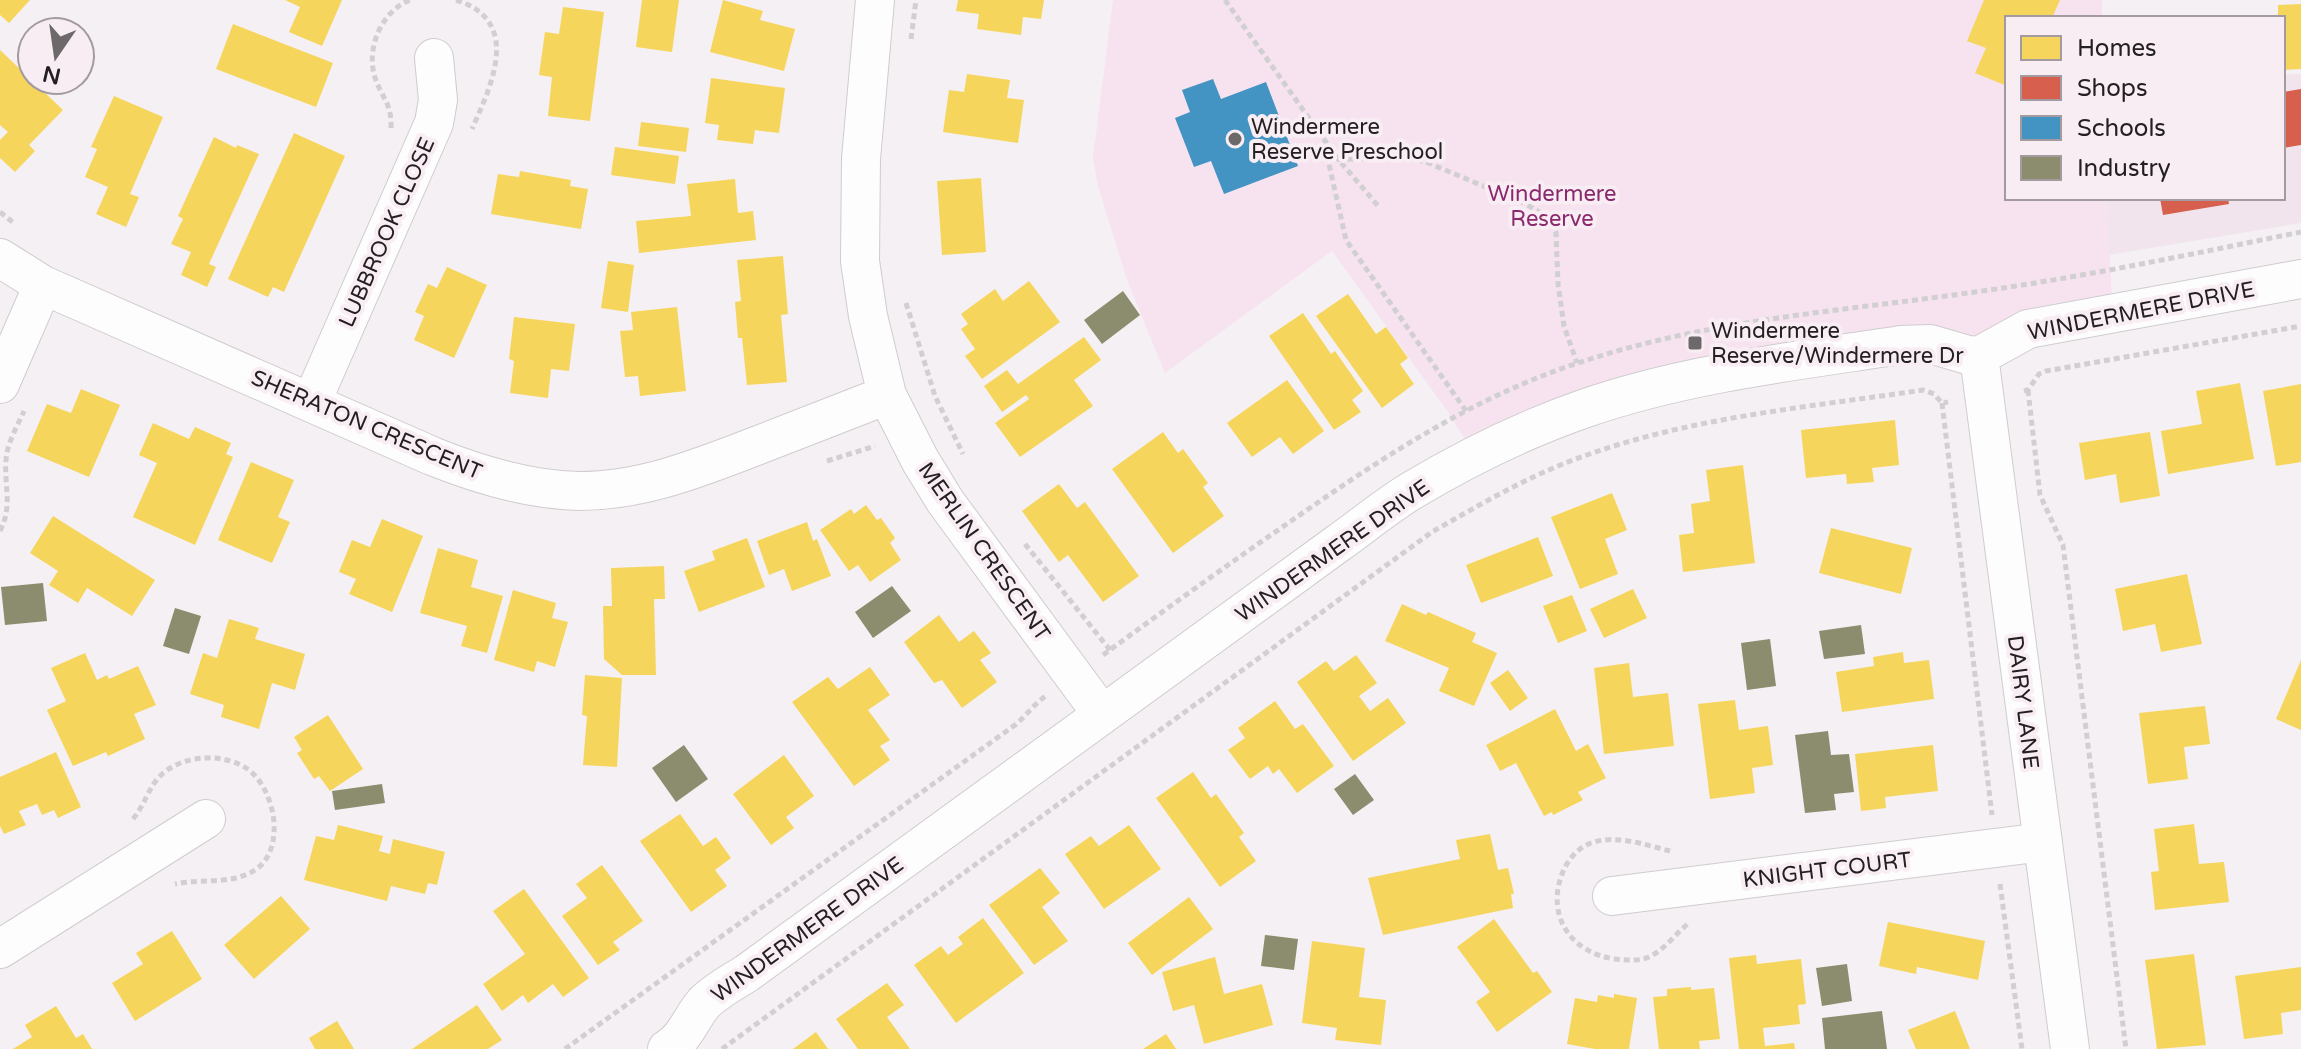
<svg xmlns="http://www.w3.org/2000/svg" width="2301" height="1049" viewBox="0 0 2301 1049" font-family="'Varela Round',sans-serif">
<rect width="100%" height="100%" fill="#f5f0f3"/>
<path fill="#f1e4ec" d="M2301,74v149l-193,32 -2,-57h177v-123z"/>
<path fill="#f7e3ef" d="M1113,0h989v18h-95v180h99l7,115 -97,21 -229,29 -312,93 -27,-44 -116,-161 -167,122 -38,-93 -29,-94 -5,-28z"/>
<path fill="#f6d55c" d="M0,0h30l-21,23 -9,-8z
M285,0h57l-20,46 -33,-14 11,-25z
M642,0h37l-7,52 -36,-5z
M723,0l40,11 -3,9 35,9 -11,42 -74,-19z
M958,0h86l-3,19 -18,-2 -2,18 -44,-6 2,-15 -23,-3z
M1984,0h76l-8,18h-45v68l-32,-13 11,-25 -19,-7z
M2301,4v65l-18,1v-52h-5v-13z
M563,7l41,5 -14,109 -42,-5 4,-39 -13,-2 6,-43 14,2z
M233,24l100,39 -17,44 -100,-38z
M0,50l63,60 -34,35 6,6 -20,21 -15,-14v-18l8,-8 -8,-7z
M967,74l43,6 -3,18 17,2 -6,43 -75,-11 6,-42 15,2z
M711,78l74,10 -6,45 -24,-3 -2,14 -36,-4 2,-15 -14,-2z
M114,96l49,21 -33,77 9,3 -13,30 -30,-13 12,-27 -23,-10 12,-28 -6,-2z
M641,122l48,6 -3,24 -48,-6z
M294,133l51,23 -61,136 -11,-5 -5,10 -40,-18z
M214,137l22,11 1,-3 22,9 -50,110 7,3 -9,20 -26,-12 10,-23 -20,-8 12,-25 -5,-3z
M615,147l64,9 -4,28 -64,-9z
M520,171l51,9 -1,6 18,3 -7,40 -90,-15 7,-40 21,3z
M981,178l5,74 -44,3 -5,-74z
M735,179l3,34 15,-2 3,29 -117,13 -3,-32 55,-5 -4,-32z
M783,256l5,58 -7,1 6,67 -40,3 -5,-47h-4l-3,-36 6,-1 -4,-41z
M608,261l26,4 -6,47 -27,-4z
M447,267l40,18 -33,73 -40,-18 10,-24 -9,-4 13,-28 9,4z
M1029,281l31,41 -78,57 -17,-23 10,-7 -14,-20 7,-5 -7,-10 34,-25 8,12z
M1348,294l28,40 10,-7 22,31 -8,6 14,20 -32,24 -66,-92z
M677,307l9,84 -46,5 -2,-20 -13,1 -5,-46 13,-1 -2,-18z
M1303,313l28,41 4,-3 28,40 -11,9 9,12 -27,18 -65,-94z
M514,317l61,7 -6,47 -18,-2 -3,29 -38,-5 4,-32 -5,-2z
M1084,337l17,23 -27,20 19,26 -73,51 -25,-34 34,-24 -3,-4 -24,17 -18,-26 23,-16 11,14z
M1287,380l37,51 -31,23 -13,-17 -28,20 -25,-34z
M2240,383l14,76 -86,15 -7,-43 41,-7 -6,-33z
M2301,384v78l-25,4 -13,-75z
M81,389l39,16 -31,72 -62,-26 20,-47 24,9z
M1895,420l4,45 -27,3 2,14 -27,2 -1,-10 -40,4 -5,-48z
M153,423l36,16 6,-12 36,16 -5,11 7,3 -38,88 -62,-28 24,-54 -18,-8z
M1163,432l15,21 5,-4 25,34 -5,4 21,29 -51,37 -61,-84z
M2150,432l10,64 -40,7 -4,-29 -31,6 -6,-37z
M251,462l43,18 -16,37 12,5 -18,41 -54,-23z
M1743,465l12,98 -72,9 -4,-37 15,-2 -3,-29 19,-3 -4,-31z
M1059,484l18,24 8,-6 54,74 -36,26 -35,-47 -9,7 -37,-51z
M1612,493l15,37 -22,9 13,35 -38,15 -29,-72z
M866,505l11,15 4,-2 14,20 -5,5 11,17 -31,22 -12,-17 -9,6 -29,-41 31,-21 3,5z
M53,516l102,64 -23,36 -45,-28 -9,15 -29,-18 9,-14 -28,-18z
M382,519l41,17 -31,76 -43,-18 7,-15 -17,-7 13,-32 18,7z
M807,522l6,19 4,-2 14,37 -39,15 -8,-22 -15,6 -12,-34z
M1831,528l81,20 -11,46 -82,-21z
M1538,537l15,39 -72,27 -15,-38z
M747,538l18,49 -66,25 -15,-41 31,-11 -3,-9z
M438,548l40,12 -7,27 32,9 -16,57 -26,-7 6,-20 -47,-13z
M664,566l1,33h-11l2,76h-34l-18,-16 -1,-53h9l-1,-38z
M2187,574l15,70 -41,8 -6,-28 -32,7 -8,-42z
M1633,589l14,29 -43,20 -14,-29z
M513,590l43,13 -4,15 16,4 -13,45 -18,-6 -3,11 -40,-12z
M1572,595l15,36 -29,12 -15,-37z
M1402,604l24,11 2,-3 48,21 -4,9 25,11 -23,53 -35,-15 10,-23 -64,-27z
M939,615l20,27 15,-11 17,22 -11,7 17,22 -35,26 -20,-28 -8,3 -30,-41z
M229,619l30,9 -4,11 50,15 -10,36 -23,-7 -13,46 -38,-12 3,-12 -34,-11 13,-41 14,5z
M1903,652l1,11 25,-3 5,39 -92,13 -6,-40 38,-6 -1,-9z
M85,653l12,27 10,-5 2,4 29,-13 18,39 -22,9 11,25 -37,17 -2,-4 -33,14 -26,-56 19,-9 -15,-33z
M1356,655l21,28 -18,13 11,15 18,-13 18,25 -53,38 -56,-79 29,-21 8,10z
M2301,660v70l-25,-11z
M1629,663l4,34 35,-4 6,53 -70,8 -10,-86z
M870,667l20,28 -22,15 22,30 -10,6 10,14 -36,26 -62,-84 36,-25 10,12z
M1508,670l20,28 -18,13 -20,-28z
M585,675l37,3 -5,89 -34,-2 4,-49 -5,-1z
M1735,700l4,30 29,-4 5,39 -21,3 3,25 -45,6 -12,-95z
M1275,701l20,28 8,-5 31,42 -37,27 -18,-24 -6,5 -5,-8 -18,13 -22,-29 17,-12 -7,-10z
M2205,706l5,38 -26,3 4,32 -40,5 -9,-71z
M1555,709l21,42 12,-7 18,34 -28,14 5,8 -30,15 -1,-3 -8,4 -28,-53 -16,8 -14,-26z
M328,715l35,54 -33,22 -11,-15 -5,3 -17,-26 5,-3 -8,-13z
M1933,745l5,46 -53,6 1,11 -25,3 -6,-57z
M56,752l25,55 -23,11 -4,-8 -12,5 -5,-11 -18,7 7,14 -22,9 -4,-8v-49z
M784,755l30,41 -28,21 8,11 -23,17 -38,-51z
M1193,772l18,26 5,-4 28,39 -5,4 17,24 -36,26 -64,-89z
M680,814l23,32 13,-9 15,21 -16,12 12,16 -36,26 -51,-71z
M2194,824l5,40 25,-2 5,40 -74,8 -4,-38 8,-1 -5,-42z
M338,825l45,11 -4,15 11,3 3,-15 52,13 -8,33 -9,-2 -3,11 -34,-8 -4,15 -83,-21 12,-44 18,4z
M1129,825l32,44 -57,40 -39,-55 26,-18 8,10z
M1490,834l8,36 10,-2 6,26h-3l2,14 -130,27 -15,-57 92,-19 -4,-19z
M602,865l41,56 -30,21 7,8 -22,15 -36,-49 25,-18 -11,-14z
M1040,868l20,25 -18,14 26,34 -34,24 -45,-60z
M524,889l65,89 -26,19 -10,-13 -25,19 -5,-8 -21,16 -19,-27 42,-30 -32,-43z
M281,896l29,33 -56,50 -30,-34z
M1189,897l24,32 -61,46 -24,-32z
M983,918l41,55 -68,50 -42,-58 27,-19 7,9 15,-11 -5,-7z
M1494,919l39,54 4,-2 15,21 -55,40 -21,-30 14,-10 -33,-45z
M1888,922l97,19 -7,39 -61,-13 -1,7 -37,-8z
M172,931l30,48 -67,42 -23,-38 31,-19 -7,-11z
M1312,941l53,7 -6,49 27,3 -5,45 -46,-5 2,-12 -35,-5z
M2194,954l12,91 -49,4 -12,-89z
M1756,955l1,9 44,-5 5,45 -8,1 2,19 -37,4 2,18 29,-3 1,6h-56l-10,-91z
M1215,957l9,37 38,-10 11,41 -69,19 -10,-39 -21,6 -11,-39z
M2301,967v43l-20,3 2,21 -39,5 -9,-63z
M887,983l17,22 -17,12 23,32h-52l-22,-30z
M1691,987v3l23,-2 6,51 -21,2 1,8h-41l-6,-52 14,-1v-7z
M1614,994l23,4 -8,51h-34l-28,-5 8,-46 22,4 1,-7 16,3z
M477,1005l25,35 -14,9h-76z
M56,1006l20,32 7,-4 9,15h-79l19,-12 -7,-12z
M1955,1011l15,38h-54l-8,-19z
M337,1021l17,28h-39l-6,-11z
M816,1032l12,17h-35z
M1166,1034l10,15h-33z"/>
<path fill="#d6604d" d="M2301,89v56l-18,3v-56z
M2160,198h68l1,6 -66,11z"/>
<path fill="#4393c3" d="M1213,79l8,20 45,-17 32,84 -74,28 -13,-33 -17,6 -19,-49 15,-6 -8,-22z"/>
<path fill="#8c8c6e" d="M1123,291l17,24 -38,29 -18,-24z
M43,583l4,38 -42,4 -4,-38z
M892,586l19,25 -38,27 -18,-26z
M175,608l26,8 -12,38 -26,-8z
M1861,625l4,29 -41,5 -5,-28z
M1770,639l6,47 -29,4 -6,-47z
M1828,731l3,24 18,-1 5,38 -20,2 2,16 -31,3 -10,-78z
M684,745l24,34 -32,23 -24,-34z
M1355,774l19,26 -21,15 -19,-26z
M382,784l3,19 -50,7 -3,-19z
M1265,935l33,4 -4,31 -33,-4z
M1847,964l5,37 -30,5 -6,-38z
M1882,1011l5,38h-62l-3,-31z"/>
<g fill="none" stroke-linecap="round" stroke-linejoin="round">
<g stroke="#cfccce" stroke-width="40">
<path id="minor" d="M875,0l-14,159 -1,102 8,55 19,79 33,65 25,41 156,212
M0,258l43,27 389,171c47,19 96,34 147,35 63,0 120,-23 177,-45 44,-17 87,-34 131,-51
M1979,356l91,693
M0,384l43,-99
M312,401l122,-278 4,-23 -4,-42
M1612,896l431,-54
M0,949l206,-130
M667,1049c18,-10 24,-31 37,-46 12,-12 29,-21 43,-30l590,-429c24,-17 48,-37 74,-53 55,-33 114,-62 175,-83 102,-35 210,-47 315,-63l29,-1 38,11 11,1 49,-27 273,-50"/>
</g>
<path stroke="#d1cfd1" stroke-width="5" stroke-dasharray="6 4" stroke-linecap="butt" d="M456,0c67,21 35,86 16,129
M1225,0l113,159 41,48
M911,39l5,-39
M391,128c1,-27 -11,-31 -17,-54 -7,-28 8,-63 36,-74
M0,212l15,12
M906,303l29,93 28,58
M2028,390l12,105 23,50 63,504
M2024,391l4,-1 11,-16 7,-3 255,-45
M1942,403l50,412
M1466,411l-120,-171 -18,-80 72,-3 26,5 98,41 26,15 6,15 2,51 6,42 13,37
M827,461l48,-15
M0,531c13,-25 4,-45 6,-71 1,-17 11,-33 18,-49
M1025,544l85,106
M1103,655c63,-46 127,-92 191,-136 89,-62 180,-122 284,-156 128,-43 264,-52 397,-71 109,-15 217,-38 326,-60
M133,819c11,-13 15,-30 26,-42 21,-22 62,-25 87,-9 28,18 40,76 13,99 -23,19 -57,11 -84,17
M1670,851c-24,-6 -54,-17 -79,-8 -14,5 -24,18 -29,31 -16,42 9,79 53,85 12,1 25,3 36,-3 15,-8 25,-23 38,-33
M2000,884l22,165
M565,1049l450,-324c12,-10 19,-21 32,-30
M722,1049l710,-517c49,-28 98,-57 152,-76 108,-39 226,-49 339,-66l11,4 8,9 6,-1"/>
<use href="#minor" stroke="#fefdfd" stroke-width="38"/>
</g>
<g fill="#6d696b" stroke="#f8edf3" stroke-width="3">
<circle cx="1235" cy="139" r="8"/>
<rect x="1687" y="335" width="16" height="16" rx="4"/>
</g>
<g text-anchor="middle" stroke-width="8" stroke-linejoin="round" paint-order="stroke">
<g font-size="22" fill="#242022" stroke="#f8edf3" text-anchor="start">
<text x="1251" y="134">Windermere<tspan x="1251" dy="25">Reserve Preschool</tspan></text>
<text x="1711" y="338">Windermere<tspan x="1711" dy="25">Reserve/Windermere Dr</tspan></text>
</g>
<g font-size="22" fill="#8b296e" stroke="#f8edf3">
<text x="1552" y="201">Windermere<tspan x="1552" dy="25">Reserve</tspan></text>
</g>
<g font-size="22" fill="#242022" stroke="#f8edf3">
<text transform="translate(386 232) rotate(-66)" y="8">LUBBROOK CLOSE</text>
<text transform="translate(2141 310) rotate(-11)" y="8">WINDERMERE DRIVE</text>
<text transform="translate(367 424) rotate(23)" y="8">SHERATON CRESCENT</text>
<text transform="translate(1332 550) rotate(-35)" y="8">WINDERMERE DRIVE</text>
<text transform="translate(985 551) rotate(55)" y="8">MERLIN CRESCENT</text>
<text transform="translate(2024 702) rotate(83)" y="8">DAIRY LANE</text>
<text transform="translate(1827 869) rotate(-7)" y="8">KNIGHT COURT</text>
<text transform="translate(807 929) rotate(-36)" y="8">WINDERMERE DRIVE</text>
</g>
</g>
<rect x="2005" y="16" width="280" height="184" fill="#f8edf3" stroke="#a39b9f" stroke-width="2"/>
<rect x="2021" y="36" width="40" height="24" fill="#f6d55c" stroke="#a39b9f" stroke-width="2"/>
<text x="2077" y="56" font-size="24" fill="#242022">Homes</text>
<rect x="2021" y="76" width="40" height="24" fill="#d6604d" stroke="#a39b9f" stroke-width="2"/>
<text x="2077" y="96" font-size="24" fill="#242022">Shops</text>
<rect x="2021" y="116" width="40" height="24" fill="#4393c3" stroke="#a39b9f" stroke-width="2"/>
<text x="2077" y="136" font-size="24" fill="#242022">Schools</text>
<rect x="2021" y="156" width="40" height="24" fill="#8c8c6e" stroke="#a39b9f" stroke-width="2"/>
<text x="2077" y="176" font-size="24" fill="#242022">Industry</text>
<g transform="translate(56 56) rotate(193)"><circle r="38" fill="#f8edf3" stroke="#a39b9f" stroke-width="2"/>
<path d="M0-6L14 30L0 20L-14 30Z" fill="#6d696b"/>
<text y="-12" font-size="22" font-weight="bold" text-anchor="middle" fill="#242022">N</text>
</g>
</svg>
